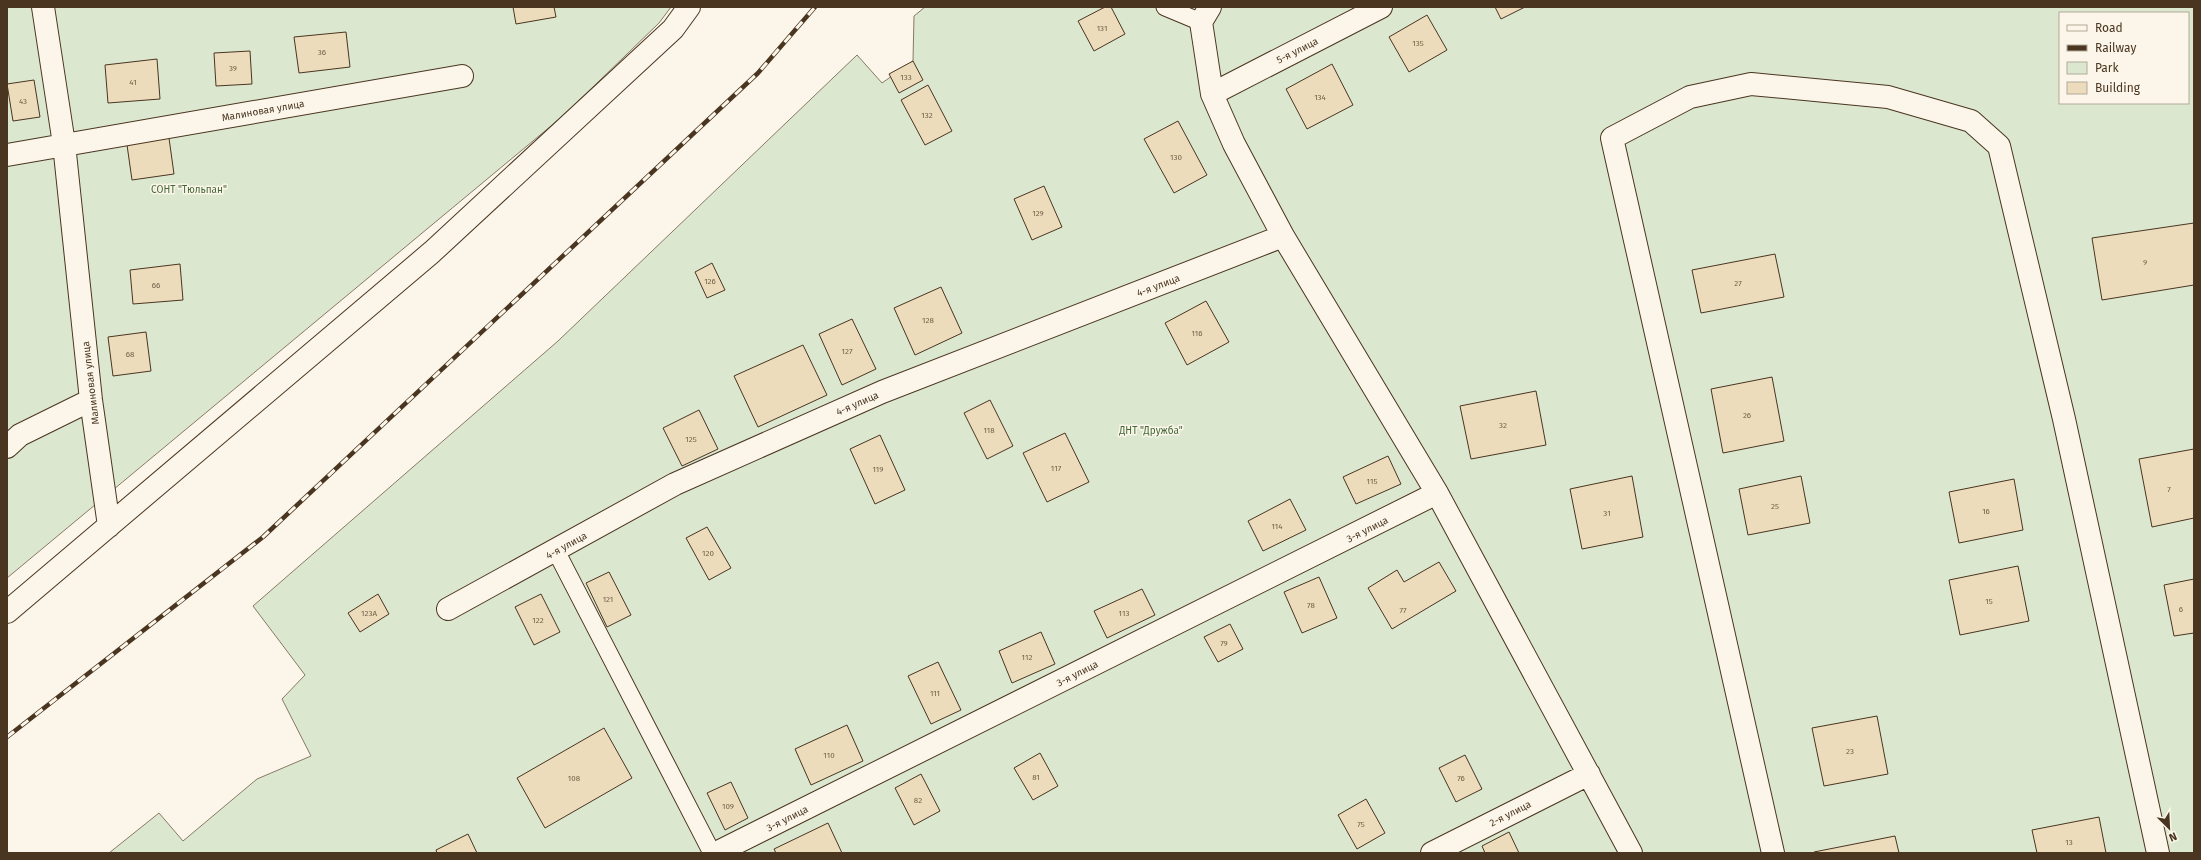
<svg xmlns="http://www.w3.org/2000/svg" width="2201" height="860" viewBox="0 0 2201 860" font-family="'Fira Sans',sans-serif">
<rect width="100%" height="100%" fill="#fbf6e9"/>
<path fill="#dce7d0" stroke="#887966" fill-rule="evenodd" d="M7,7h664l-12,16 -96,93 -556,462z
M925,7h1269v846h-2085l50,-40 24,28 74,-62 54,-23 -29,-57 23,-24 -52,-69 305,-265 299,-286 25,28 31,-22 1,-45zM2060,13h128v90h-128z"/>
<path fill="#ecdcbc" stroke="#4a3520" d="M513,7h41l2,10 -40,7z
M1105,7h6l14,27 -31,17 -16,-30z
M1495,7h30l-24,12z
M1427,15l20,35 -38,22 -20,-35z
M346,32l4,35 -51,6 -5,-36z
M250,51l2,33 -36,2 -2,-33z
M157,59l3,40 -52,4 -3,-38z
M913,61l10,19 -24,13 -10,-19z
M1332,64l21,41 -46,24 -21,-40z
M34,80l6,37 -27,4 -6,-37z
M928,85l24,46 -27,14 -24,-45z
M1178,121l29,54 -33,18 -30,-54z
M168,131l6,43 -42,6 -6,-42z
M1044,186l18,41 -30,13 -18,-41z
M2194,223v62l-92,15 -10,-62z
M1775,254l9,43 -83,16 -9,-43z
M712,263l13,27 -18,8 -12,-26z
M180,264l3,36 -50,4 -3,-34z
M941,287l21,46 -47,22 -21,-47z
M1206,301l23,41 -42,23 -22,-42z
M852,319l24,50 -34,16 -23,-51z
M146,332l5,39 -38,5 -5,-39z
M803,345l24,50 -69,32 -24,-51z
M1772,377l12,64 -61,12 -12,-64z
M1536,391l10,54 -75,14 -11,-53z
M990,400l23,46 -26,13 -23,-46z
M699,410l19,39 -36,17 -19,-38z
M1065,433l24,49 -42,20 -24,-49z
M880,435l25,55 -30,14 -25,-55z
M2194,449v69l-42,9 -13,-68z
M1388,456l13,28 -45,20 -13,-27z
M1632,476l11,61 -61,12 -12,-60z
M1801,476l9,47 -62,12 -9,-46z
M2014,479l9,51 -64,13 -10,-51z
M1290,499l16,31 -43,21 -15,-30z
M707,527l24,41 -22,12 -23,-42z
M1439,562l17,29 -64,38 -24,-41 29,-18 7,12z
M2018,566l11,55 -69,14 -11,-55z
M609,572l22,43 -24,12 -21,-44z
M1319,577l18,41 -35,15 -18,-41z
M2194,579v54l-20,3 -10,-51z
M1142,589l13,26 -48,23 -13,-27z
M378,594l11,20 -29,18 -12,-19z
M541,594l19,38 -26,13 -19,-38z
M1230,624l13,25 -25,13 -14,-25z
M1041,632l14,32 -43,19 -13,-32z
M938,662l23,48 -30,14 -23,-48z
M1877,716l11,58 -64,12 -12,-58z
M847,725l16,36 -52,24 -16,-36z
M604,728l28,50 -87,50 -28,-50z
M1040,753l18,33 -25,14 -19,-32z
M1465,755l17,34 -26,13 -17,-34z
M921,774l19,37 -26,14 -19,-37z
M731,782l17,36 -23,12 -18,-37z
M1366,799l19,34 -28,16 -19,-34z
M2099,817l7,36h-69l-5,-23z
M828,823l14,30h-66l-2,-4z
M1509,832l10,21h-34l-3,-7z
M468,834l9,19h-40l-1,-3z
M1895,836l4,17h-85v-1z"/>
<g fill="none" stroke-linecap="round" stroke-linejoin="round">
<g stroke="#4a3520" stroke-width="19">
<path id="service" d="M1165,7l36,15
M556,551l156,302"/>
</g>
<g stroke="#4a3520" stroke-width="24">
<path id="minor" d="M43,7l21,137 27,256 18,126
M1210,7l-9,15 11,72 22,50 49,92 154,257 194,360
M1212,94l169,-87
M7,155l455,-79
M7,447l13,-12 71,-35
M448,609l227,-125 207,-92 401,-156
M7,612l425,-360 241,-223 16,-22
M716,853l721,-360
M1432,853l157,-79
M1773,853l-161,-715 78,-41 61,-13 137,13 83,24 28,25 65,273 94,434"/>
</g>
<use href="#service" stroke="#fbf6e9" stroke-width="17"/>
<use href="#minor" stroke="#fbf6e9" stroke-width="22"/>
<g stroke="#4a3520" stroke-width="4.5">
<path id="rail" d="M7,737l256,-200 495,-464 57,-66"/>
</g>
<use href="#rail" stroke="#fbf6e9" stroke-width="3" stroke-dasharray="9" stroke-linecap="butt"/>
</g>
<g text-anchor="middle" stroke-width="3" stroke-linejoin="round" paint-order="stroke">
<g font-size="8" fill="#725f47">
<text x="1102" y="31">131</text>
<text x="1418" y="46">135</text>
<text x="322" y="55">36</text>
<text x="233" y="71">39</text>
<text x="906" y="80">133</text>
<text x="133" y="85">41</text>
<text x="1320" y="100">134</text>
<text x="23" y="104">43</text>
<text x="927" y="118">132</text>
<text x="1176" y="160">130</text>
<text x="1038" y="216">129</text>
<text x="2145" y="265">9</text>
<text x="710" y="284">126</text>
<text x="1738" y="286">27</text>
<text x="156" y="288">66</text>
<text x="928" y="323">128</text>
<text x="1197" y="336">116</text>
<text x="847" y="354">127</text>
<text x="130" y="357">68</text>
<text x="1747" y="418">26</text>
<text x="1503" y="428">32</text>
<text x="989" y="433">118</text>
<text x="691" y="442">125</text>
<text x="1056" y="471">117</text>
<text x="878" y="472">119</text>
<text x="1372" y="484">115</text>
<text x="2169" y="492">7</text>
<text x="1775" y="509">25</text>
<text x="1986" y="514">16</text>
<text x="1607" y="516">31</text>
<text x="1277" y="529">114</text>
<text x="708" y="556">120</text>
<text x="608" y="602">121</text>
<text x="1989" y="604">15</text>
<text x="1311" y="608">78</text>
<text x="2181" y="612">6</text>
<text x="1403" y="613">77</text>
<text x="369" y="616">123А</text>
<text x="1124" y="616">113</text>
<text x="538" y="623">122</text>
<text x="1224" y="646">79</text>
<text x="1027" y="660">112</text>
<text x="935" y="696">111</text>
<text x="1850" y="754">23</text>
<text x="829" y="758">110</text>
<text x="1036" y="780">81</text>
<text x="574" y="781">108</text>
<text x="1461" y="781">76</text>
<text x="918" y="803">82</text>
<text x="728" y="809">109</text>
<text x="1361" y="827">75</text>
<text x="2069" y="845">13</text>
</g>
<g font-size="10" fill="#4a3520" stroke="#fbf6e9">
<text transform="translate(1297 50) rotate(-27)" y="4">5-я улица</text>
<text transform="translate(263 110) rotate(-10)" y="4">Малиновая улица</text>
<text transform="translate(1158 285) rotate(-21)" y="4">4-я улица</text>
<text transform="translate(90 383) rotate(-97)" y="4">Малиновая улица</text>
<text transform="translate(857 403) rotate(-24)" y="4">4-я улица</text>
<text transform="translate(1367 529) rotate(-27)" y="4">3-я улица</text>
<text transform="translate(566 545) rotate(-29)" y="4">4-я улица</text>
<text transform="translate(1077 673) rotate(-27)" y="4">3-я улица</text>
<text transform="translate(1510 813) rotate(-27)" y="4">2-я улица</text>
<text transform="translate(787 818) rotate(-27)" y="4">3-я улица</text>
</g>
<g font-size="10" fill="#436837" stroke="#fbf6e9">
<text x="189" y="193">СОНТ "Тюльпан"</text>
<text x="1151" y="434">ДНТ "Дружба"</text>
</g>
</g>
<rect width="2201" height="860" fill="none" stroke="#4a3520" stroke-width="16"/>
<rect x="2059" y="12" width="130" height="92" fill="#fbf6e9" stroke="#b4a999"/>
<rect x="2067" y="25" width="20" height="6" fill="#fbf6e9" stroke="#b4a999"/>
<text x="2095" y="32" font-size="12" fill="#4a3520">Road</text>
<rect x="2067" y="45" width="20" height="6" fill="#4a3520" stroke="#b4a999"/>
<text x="2095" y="52" font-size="12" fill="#4a3520">Railway</text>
<rect x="2067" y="62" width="20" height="12" fill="#dce7d0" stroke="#b4a999"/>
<text x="2095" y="72" font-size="12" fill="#4a3520">Park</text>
<rect x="2067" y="82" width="20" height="12" fill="#ecdcbc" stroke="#b4a999"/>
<text x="2095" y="92" font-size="12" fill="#4a3520">Building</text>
<g transform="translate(2169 828) rotate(156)" stroke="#fbf6e9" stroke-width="3" paint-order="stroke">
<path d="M0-3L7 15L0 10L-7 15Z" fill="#4a3520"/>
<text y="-6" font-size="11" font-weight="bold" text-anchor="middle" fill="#4a3520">N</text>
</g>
</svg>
